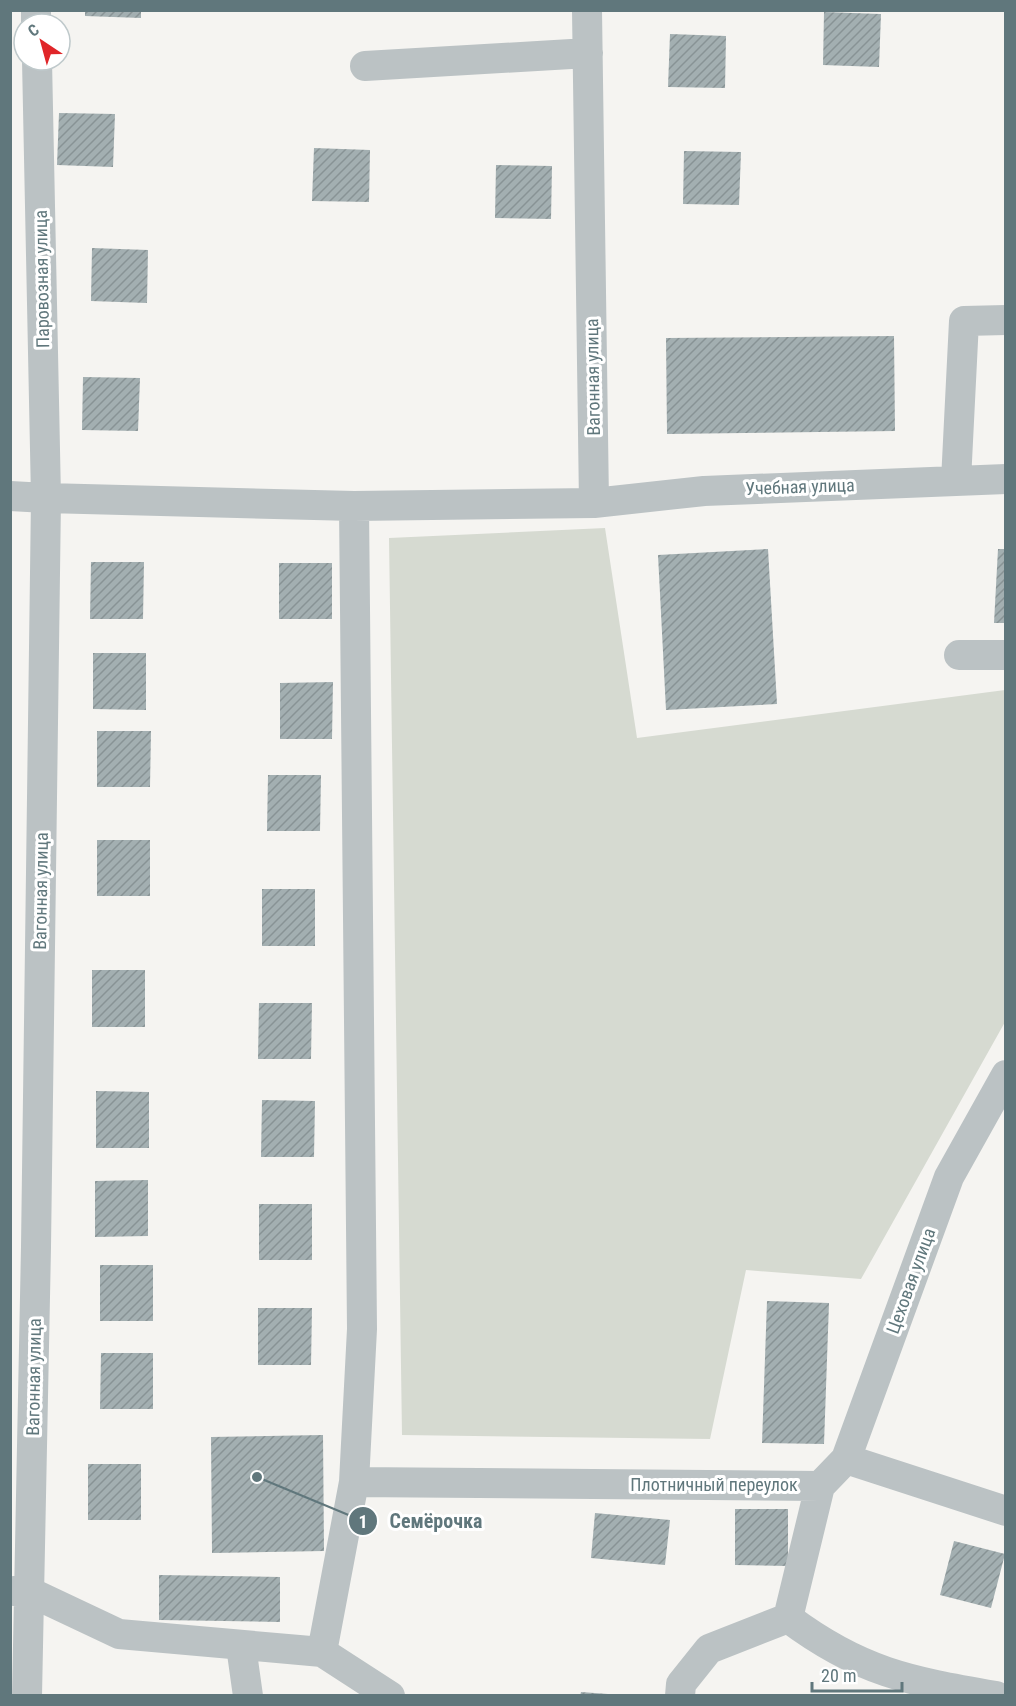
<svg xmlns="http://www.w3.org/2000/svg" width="1016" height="1706" viewBox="0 0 1016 1706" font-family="'Roboto Condensed',sans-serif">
<defs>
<pattern id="building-hatch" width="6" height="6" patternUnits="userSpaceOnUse" patternTransform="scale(1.5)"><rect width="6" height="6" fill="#a3afb1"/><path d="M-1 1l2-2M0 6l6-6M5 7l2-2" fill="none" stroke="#889395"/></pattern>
</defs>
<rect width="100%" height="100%" fill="#f5f4f1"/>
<path fill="#d6dad1" d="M605,528l32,210 368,-48v332l-144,257 -115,-9 -36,169 -308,-4 -13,-897z"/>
<path fill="url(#building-hatch)" d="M85,10h56v8l-56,-2z
M824,12l57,2 -2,53 -56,-2z
M670,34l56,2 -1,52 -57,-1z
M59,113l56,1 -2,53 -56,-2z
M314,148l56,2 -1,52 -57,-1z
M684,151l57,1 -2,53 -56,-1z
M496,165l56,1 -1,53 -56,-1z
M92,248l56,2 -1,53 -56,-2z
M894,336l1,95 -228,3 -1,-96z
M83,377l57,1 -2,53 -56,-1z
M768,549l9,155 -111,6 -8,-155z
M998,549h8v74h-12z
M91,562h53l-1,57h-53z
M279,563h53v56h-53z
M93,653h53v57l-53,-1z
M333,682l-1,57h-52v-56z
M97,731h54l-1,56h-53z
M268,775h53l-1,56h-53z
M97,840h53v56h-53z
M262,889h53v57h-53z
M92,970h53v57h-53z
M259,1003h53l-1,56h-53z
M96,1091l53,1v56h-53z
M262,1100l53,1 -1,56h-53z
M148,1180v56l-53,1v-56z
M259,1204h53v56h-53z
M100,1265h53v56h-53z
M767,1301l62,2 -5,141 -62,-1z
M258,1308h54l-1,57h-53z
M101,1353h52v56h-53z
M323,1435l1,116 -112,2 -1,-116z
M88,1464h53v56h-53z
M735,1509h53v57l-53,-1z
M595,1513l75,7 -5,45 -74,-7z
M954,1541l51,13 -14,54 -51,-13z
M159,1575l121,2v45l-121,-2z
M581,1692l27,2v2h-28z"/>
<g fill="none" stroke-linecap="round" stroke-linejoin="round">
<path stroke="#bbc2c4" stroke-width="30" d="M36,10v14
M365,66l223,-13
M956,481l8,-160 42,-1
M10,496l36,2 -9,-438
M594,503l110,-12 302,-12
M959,655h47
M846,1459l160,52
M354,1482l466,4
M820,1486l26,-27 103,-282 57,-102
M820,1486l-32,132c72,54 121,63 208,78
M14,1591l16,1 89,42 203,18 68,44
M241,1646l7,50
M322,1652l32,-170 8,-153 -8,-823
M27,1696l9,-449 10,-749 308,8 240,-3 -7,-493
M680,1696l1,-12 28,-35 79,-31"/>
</g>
<g text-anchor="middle" stroke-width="6" stroke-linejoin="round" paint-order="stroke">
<g font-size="18" fill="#60777c" stroke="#fff">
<text transform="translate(42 279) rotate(-91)" y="6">Паровозная улица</text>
<text transform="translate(593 377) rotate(-91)" y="6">Вагонная улица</text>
<text transform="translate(800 487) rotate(-2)" y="6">Учебная улица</text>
<text transform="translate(41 891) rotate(-89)" y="6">Вагонная улица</text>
<text transform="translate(911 1281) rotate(-70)" y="6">Цеховая улица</text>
<text transform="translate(34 1377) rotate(-89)" y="6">Вагонная улица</text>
<text x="714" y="1491">Плотничный переулок</text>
</g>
</g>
<path fill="none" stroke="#60777c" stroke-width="2" d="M257 1477L363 1521"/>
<g fill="#60777c" stroke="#fff" stroke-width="2">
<circle cx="257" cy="1477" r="6"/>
<circle cx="363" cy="1521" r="15"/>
</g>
<g font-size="18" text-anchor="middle" font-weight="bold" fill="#fff">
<text x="363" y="1528">1</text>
</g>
<g font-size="20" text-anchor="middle" font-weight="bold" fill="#60777c" stroke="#fff" stroke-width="6" stroke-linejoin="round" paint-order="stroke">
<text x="436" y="1528">Семёрочка</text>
</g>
<rect width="1016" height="1706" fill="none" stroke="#60777c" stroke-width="24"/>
<g transform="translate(42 42) rotate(324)"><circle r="28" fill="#ffffff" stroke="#bfc9cb" stroke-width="1.5"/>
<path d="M0-4.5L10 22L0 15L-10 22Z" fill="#e02629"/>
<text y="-9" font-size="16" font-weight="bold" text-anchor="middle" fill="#60777c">С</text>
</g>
<path d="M812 1682v9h90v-9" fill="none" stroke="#60777c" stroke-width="3"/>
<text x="821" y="1682" font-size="18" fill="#60777c" stroke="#ffffff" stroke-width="4.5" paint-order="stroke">20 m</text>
</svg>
